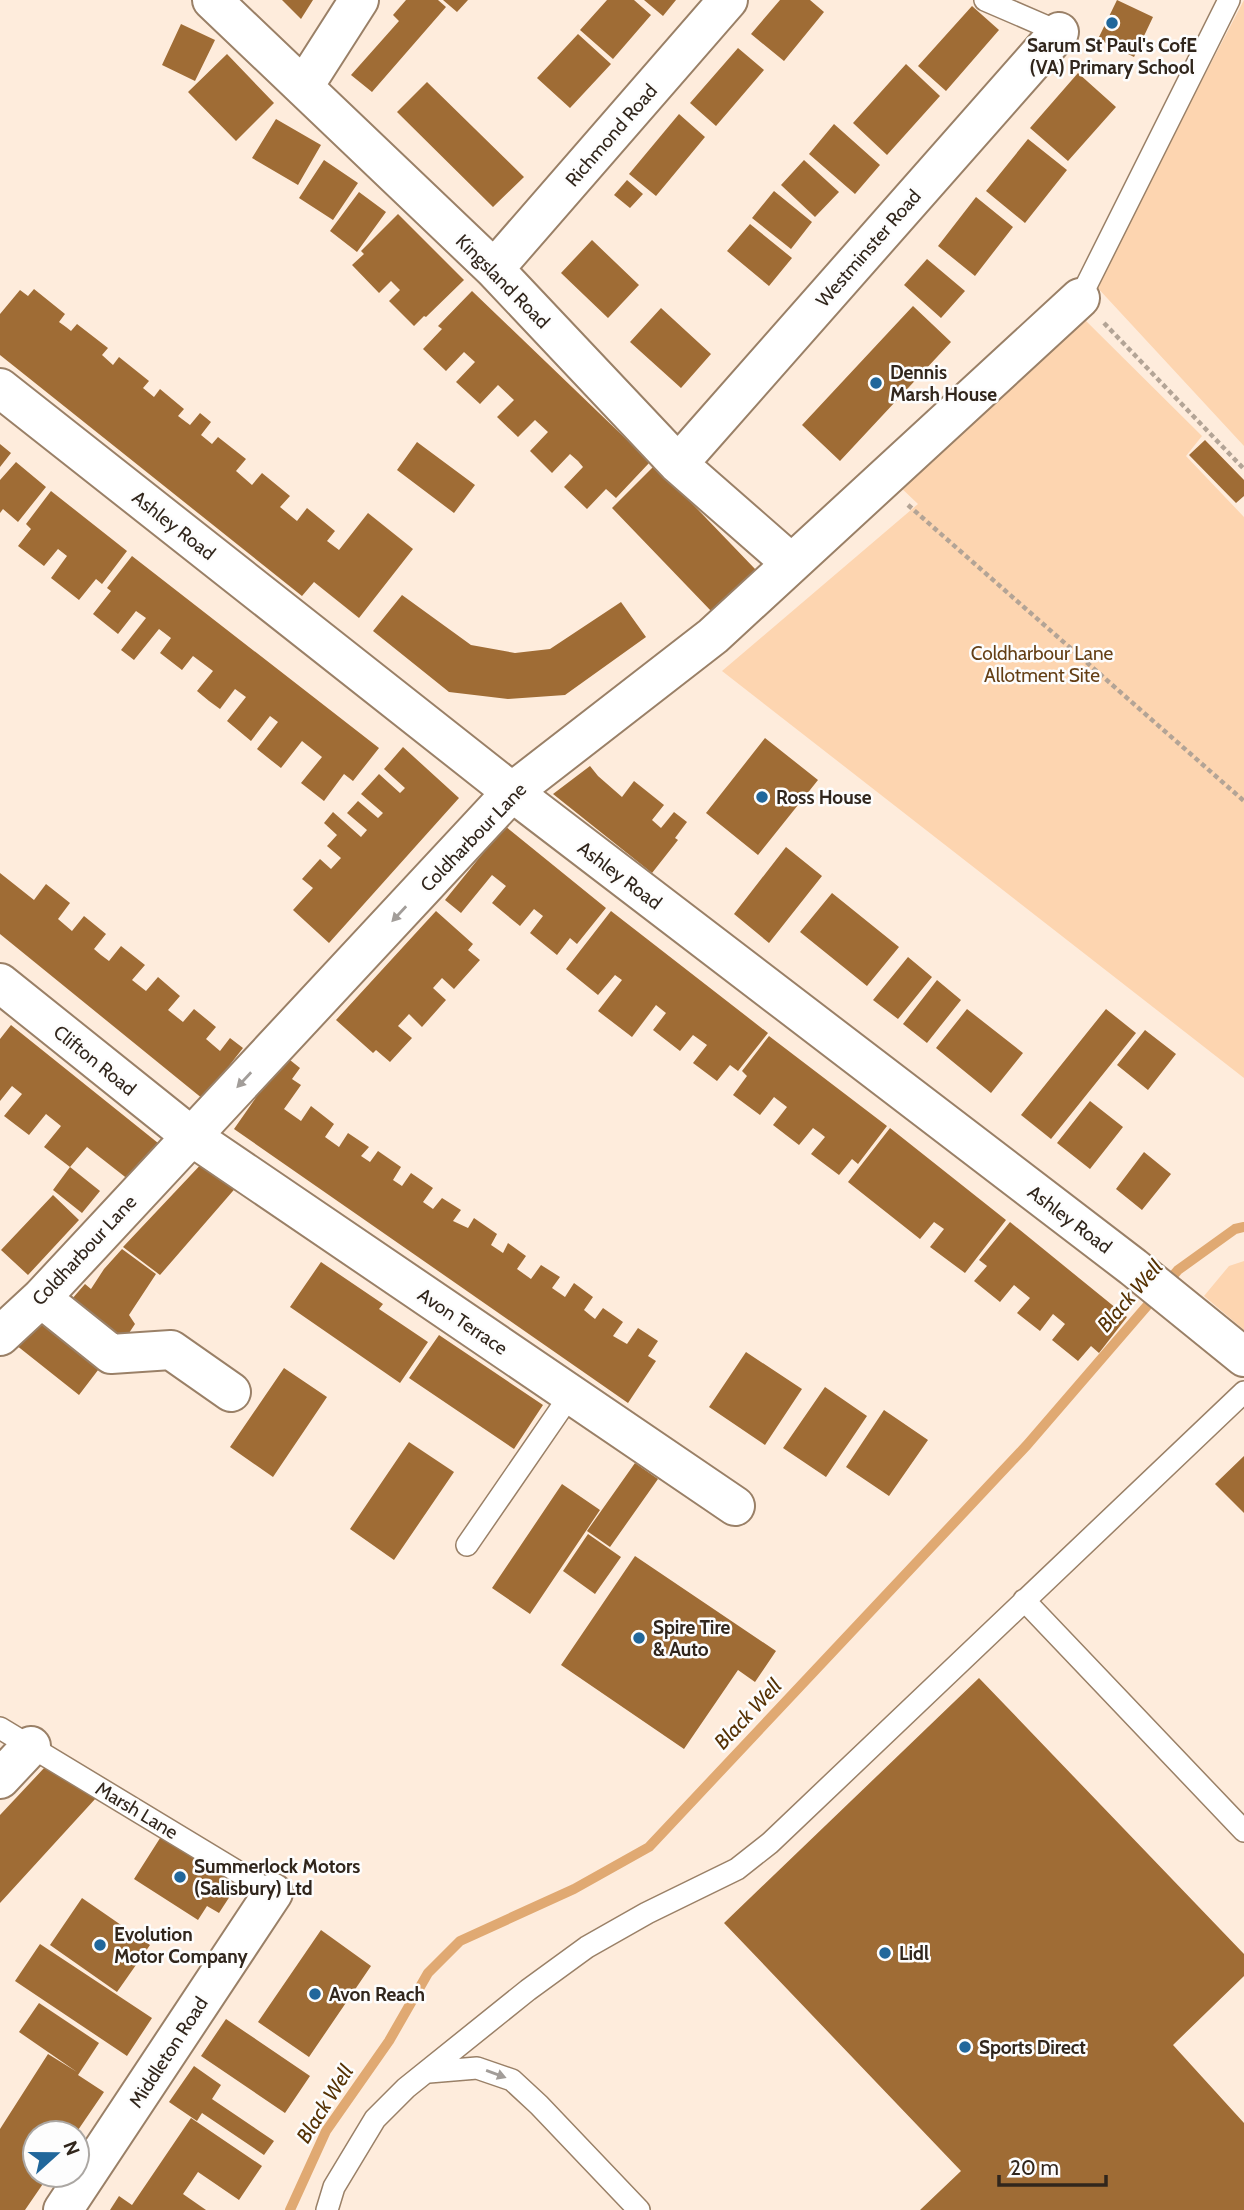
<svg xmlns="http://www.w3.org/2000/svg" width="1244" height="2210" viewBox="0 0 1244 2210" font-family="Cabin,sans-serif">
<rect width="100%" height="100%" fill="#feecdc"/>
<path fill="#fdd5b0" d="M1244,0v446l-149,-161z
M1079,314l123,122 -16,20 58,61v561l-522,-407 196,-167 -22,-21z
M1244,1261v69l-40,-34 25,-30z"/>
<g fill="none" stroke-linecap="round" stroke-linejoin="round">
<path stroke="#e0a972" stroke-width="10" d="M290,2210l36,-79 63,-90 39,-68 32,-32 114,-52 75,-42 378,-402 151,-175 57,-41 9,-2"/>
</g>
<path fill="#9f6c35" d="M282,0h31l-12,19z
M406,0h32l8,7 -74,85 -21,-17 48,-54 -6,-6z
M443,0h25l-11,12z
M607,0h27l17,15 -38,44 -33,-29z
M644,0h32l-13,16z
M780,0h30l14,12 -40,49 -33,-27z
M1117,0l36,17 -19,40 -36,-18z
M972,6l27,24 -53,61 -28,-25z
M181,24l34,16 -20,41 -33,-16z
M578,34l33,30 -41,44 -33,-30z
M738,48l26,22 -48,56 -26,-23z
M227,54l47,49 -38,38 -48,-49z
M906,64l34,32 -53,59 -34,-32z
M1078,73l38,34 -48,54 -38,-33z
M427,82l97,95 -31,30 -96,-95z
M679,114l26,23 -49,59 -27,-22z
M276,119l45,26 -23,40 -46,-27z
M834,124l46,41 -25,29 -46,-40z
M1028,139l39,31 -42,53 -39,-32z
M324,160l34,23 -25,37 -34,-22z
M804,160l35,32 -24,25 -34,-32z
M627,180l16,14 -13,14 -16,-13z
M774,191l38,31 -21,27 -39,-31z
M359,192l27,20 -29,40 -27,-21z
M976,197l37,30 -38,49 -37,-30z
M398,214l66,66 -38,37 -2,-1 -10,10 -25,-25 11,-11 -9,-9 -12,12 -27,-28 12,-11 -3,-3z
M750,224l42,34 -23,28 -42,-35z
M592,240l47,45 -31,33 -47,-45z
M927,259l38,32 -24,27 -37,-33z
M34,289l31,25 -6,8 7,5 5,4 6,-7 31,24 -6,7 11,10 6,-8 30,24 -6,7 11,9 6,-8 24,20 -6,7 12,9 10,-12 11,9 -10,13 11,9 6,-7 28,22 -10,12 16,14 10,-12 28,23 -10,11 17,14 10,-13 28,23 -8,10 12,9 29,-37 45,36 -54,69 -45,-36 -12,14 -302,-241v-41l20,-24 8,6z
M472,291l178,171 -34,36 -10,-9 -19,20 -23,-22 19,-20 -5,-6 -8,-7 -18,19 -22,-22 18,-19 -13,-12 -17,17 -21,-20 17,-17 -16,-15 -18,19 -24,-22 19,-20 -11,-10 -18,19 -23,-22 19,-20 -4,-3z
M913,306l38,36 -111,119 -38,-36z
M661,308l50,46 -30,34 -51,-46z
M1205,440l39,40v16l-8,7 -47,-48z
M417,442l58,43 -21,28 -57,-43z
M0,444l11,9 -11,14z
M16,462l30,25 -28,35 -15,-13 -3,4v-33z
M655,465l101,105 -44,42 -100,-104z
M51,491l76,60 -25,33 -6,-5 -17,21 -28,-22 16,-22 -9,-7 -14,17 -26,-20 13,-17 -5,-5z
M132,556l247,192 -26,33 -9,-7 -20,27 -23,-18 21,-26 -20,-16 -21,27 -9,-7 -15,-12 21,-27 -8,-6 -19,25 -24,-20 19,-24 -11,-8 -15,20 -11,-8 -12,-10 16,-20 -20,-15 -11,14 -22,-17 11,-15 -12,-9 -25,31 -13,-10 25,-32 -10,-7 -18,23 -25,-20 18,-23 -4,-3z
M402,595l69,50 44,8 35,-4 71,-47 25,35 -81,58 -57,4 -59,-7 -76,-61z
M765,738l53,42 -60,75 -52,-42z
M403,747l56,51 -130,145 -36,-33 20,-22 -11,-9 18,-20 11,10 10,-11 -14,-12 10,-11 -13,-12 9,-11 28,25 6,-7 -20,-17 11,-12 20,17 5,-5 -22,-19 18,-20 21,19 5,-5 -21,-19z
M590,766l8,10 24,21 12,-16 30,24 -12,15 9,8 13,-16 13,10 -12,16 3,2 -26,33 -99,-79z
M505,826l101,82 -29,36 -7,-6 -13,17 -27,-22 13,-17 -9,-7 -14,17 -28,-23 14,-17 -14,-11 -31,38 -16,-13z
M786,847l36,29 -53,67 -35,-29z
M0,873l34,27 12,-16 24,19 -12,16 14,12 12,-15 22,18 -12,15 7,6 8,6 12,-15 24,19 -13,15 14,11 12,-14 22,19 -12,14 15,12 11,-13 22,18 -10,12 14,12 10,-13 13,10 -40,51 -203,-165z
M832,893l67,54 -32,39 -67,-54z
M436,911l37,33 -5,6 12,10 -26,29 -12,-11 -9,10 13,12 -24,27 -13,-13 -11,12 14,12 -22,24 -14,-12 -3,3 -37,-33z
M611,911l157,122 -30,38 -8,-6 -13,16 -24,-18 14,-18 -14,-10 -13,16 -27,-21 13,-17 -10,-8 -24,32 -34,-26 24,-31 -7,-5 -17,20 -32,-26z
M908,957l24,20 -34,42 -25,-19z
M937,980l24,20 -34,43 -24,-19z
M967,1009l56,44 -32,40 -55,-45z
M1106,1009l30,24 -85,106 -30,-24z
M11,1025l147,118 -29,37 -42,-33 -17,20 -26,-20 17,-21 -15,-12 -17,21 -25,-19 18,-22 -10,-8 -12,15v-62z
M1145,1030l31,24 -28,36 -31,-25z
M769,1036l118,90 -29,38 -6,-5 -13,16 -28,-21 14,-17 -5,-4 -7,-5 -14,17 -26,-20 14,-18 -13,-10 -14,18 -27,-20 14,-19 -5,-5z
M285,1056l15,12 -8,11 9,6 -17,24 17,12 10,-15 23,18 -9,13 14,10 9,-14 21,14 -8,9 9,6 8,-11 23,16 -8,13 9,6 9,-13 22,15 -10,14 10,7 9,-11 19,12 -8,11 15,7 6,-10 23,16 -6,11 12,8 5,-10 18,13 -9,13 14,10 10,-14 19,12 -8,11 13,9 9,-14 19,14 -9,13 6,5 5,4 8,-11 20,14 -10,14 14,8 11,-16 20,13 -10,15 8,5 -28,42 -394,-274z
M1090,1101l33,26 -33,42 -33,-26z
M890,1128l116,92 -41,53 -35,-26 14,-18 -10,-7 -14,17 -72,-57z
M1144,1152l27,22 -29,36 -26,-21z
M206,1159l33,25 -79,91 -37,-28z
M70,1167l30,24 -18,22 -29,-23z
M53,1195l26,25 -51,55 -27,-25z
M1010,1222l117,95 -28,36 -8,-7 -13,15 -26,-21 13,-16 -12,-10 -13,17 -23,-18 13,-15 -16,-13 -14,17 -26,-21 13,-15 -8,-6z
M122,1249l34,25 -27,41 6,9 -16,24 -54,-41 20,-23 6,5 13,-20z
M321,1262l62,42 -4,5 49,33 -28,41 -110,-76z
M48,1311l60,46 -29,38 -63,-50z
M439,1335l104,70 -29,44 -105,-71z
M746,1352l56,37 -37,56 -56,-38z
M284,1368l43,29 -54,80 -43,-30z
M825,1387l42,29 -41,61 -43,-29z
M884,1410l44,30 -39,56 -43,-29z
M409,1442l45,30 -60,88 -44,-31z
M1244,1456v57l-29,-29z
M635,1463l23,16 -48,68 -23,-16z
M562,1484l38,26 -70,104 -38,-26z
M588,1534l33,23 -26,37 -32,-23z
M635,1556l141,95 -21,31 -17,-12 -54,79 -123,-84z
M979,1678l265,276v22l-71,69 71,78v87h-324l41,-39 -237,-248z
M45,1767l51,31 -96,105v-88z
M162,1835l64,41 -7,9 13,8 -13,20 -12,-7 -9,14 -64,-41z
M82,1898l68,47 -33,47 -67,-47z
M321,1930l50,36 -62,91 -51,-35z
M40,1944l112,74 -25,38 -112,-75z
M39,2003l60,40 -21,32 26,17 -28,41h-41v42h14l-24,35h-25v-81l48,-75 29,18 -58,-40z
M226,2019l84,57 -25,37 -84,-57z
M194,2066l27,19 -9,14 62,42 -10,14 -62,-42 -5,8 -28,-19z
M191,2118l71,48 -23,34 -41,-28 -15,22 23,16h-96l9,-14 13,9z"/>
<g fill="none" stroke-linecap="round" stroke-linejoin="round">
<g stroke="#9a8067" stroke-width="24">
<path id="lane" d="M985,0l74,32
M1080,298l149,-298
M467,1545l104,-151
M1024,1600l220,231
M0,1728l273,165
M429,2072l48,-4 35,12 27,25 100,105
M327,2210l7,-23 41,-68 31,-31 122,-98 59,-43 60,-34 90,-44 33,-26 474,-451"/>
</g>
<g stroke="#9a8067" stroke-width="42">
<path id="street" d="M212,0l282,269 184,195 113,99
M304,86l55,-86
M494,269l234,-269
M0,388l512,404 621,475 111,90
M678,464l381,-432
M0,983l191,153 544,370
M41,1298l70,56 60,-4 60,42
M0,1336l41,-38 471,-506 201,-156 367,-338
M0,1779l31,-33
M63,2210l210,-317"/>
</g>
<path stroke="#b3a496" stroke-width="4.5" stroke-dasharray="5 3.5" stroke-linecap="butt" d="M1104,323l140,146
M908,505l336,296"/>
<use href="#lane" stroke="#fff" stroke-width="21"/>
<use href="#street" stroke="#fff" stroke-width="38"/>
</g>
<defs><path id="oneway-solid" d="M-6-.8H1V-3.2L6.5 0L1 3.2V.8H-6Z" transform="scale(1.75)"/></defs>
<g fill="#a29d99">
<use href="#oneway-solid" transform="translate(399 914) rotate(133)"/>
<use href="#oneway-solid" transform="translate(244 1080) rotate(133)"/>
<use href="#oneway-solid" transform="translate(496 2074) rotate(20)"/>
</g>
<g fill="#21679b" stroke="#fdfdfd" stroke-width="2.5">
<circle cx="1112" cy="23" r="7"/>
<circle cx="876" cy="383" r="7"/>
<circle cx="762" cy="797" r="7"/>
<circle cx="639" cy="1638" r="7"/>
<circle cx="180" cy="1877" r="7"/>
<circle cx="100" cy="1945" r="7"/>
<circle cx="885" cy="1953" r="7"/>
<circle cx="315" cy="1994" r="7"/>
<circle cx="965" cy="2047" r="7"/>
</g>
<g text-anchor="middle" stroke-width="5" stroke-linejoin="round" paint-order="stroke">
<g font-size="19" font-weight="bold" fill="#31261c" stroke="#fdfdfd" text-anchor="start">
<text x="1112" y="52" text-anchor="middle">Sarum St Paul's CofE<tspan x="1112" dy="22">(VA) Primary School</tspan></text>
<text x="890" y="379">Dennis<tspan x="890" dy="22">Marsh House</tspan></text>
<text x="776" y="804">Ross House</text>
<text x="653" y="1634">Spire Tire<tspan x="653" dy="22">&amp; Auto</tspan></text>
<text x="194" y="1873">Summerlock Motors<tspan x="194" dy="22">(Salisbury) Ltd</tspan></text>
<text x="114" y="1941">Evolution<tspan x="114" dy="22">Motor Company</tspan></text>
<text x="899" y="1960">Lidl</text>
<text x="329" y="2001">Avon Reach</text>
<text x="979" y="2054">Sports Direct</text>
</g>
<g font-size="19" fill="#31261c" stroke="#fdfdfd">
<text transform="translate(611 135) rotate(-49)" y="7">Richmond Road</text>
<text transform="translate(868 248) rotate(-49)" y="7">Westminster Road</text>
<text transform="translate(503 281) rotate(45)" y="7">Kingsland Road</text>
<text transform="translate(174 525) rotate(38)" y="7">Ashley Road</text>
<text transform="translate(473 837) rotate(-46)" y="7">Coldharbour Lane</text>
<text transform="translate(620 875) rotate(37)" y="7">Ashley Road</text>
<text transform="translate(95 1060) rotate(39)" y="7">Clifton Road</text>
<text transform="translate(1070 1219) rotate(37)" y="7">Ashley Road</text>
<text transform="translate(84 1250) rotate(-47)" y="7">Coldharbour Lane</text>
<text transform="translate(463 1321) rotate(34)" y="7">Avon Terrace</text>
<text transform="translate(137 1810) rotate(31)" y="7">Marsh Lane</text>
<text transform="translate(168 2052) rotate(-57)" y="7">Middleton Road</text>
</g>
<g font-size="19" fill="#643f15" stroke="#fdfdfd">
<text x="1042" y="660">Coldharbour Lane<tspan x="1042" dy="22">Allotment Site</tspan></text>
</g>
<g font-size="21" font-style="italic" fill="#563204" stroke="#fdfdfd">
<text transform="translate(1130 1296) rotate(-49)" y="7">Black Well</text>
<text transform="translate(748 1714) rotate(-47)" y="7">Black Well</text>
<text transform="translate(325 2104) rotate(-58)" y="7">Black Well</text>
</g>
</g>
<g transform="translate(56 2154) rotate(69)"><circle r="33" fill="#fdfdfd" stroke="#aba7a3" stroke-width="2"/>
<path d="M0-5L12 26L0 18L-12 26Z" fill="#21679b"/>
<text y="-10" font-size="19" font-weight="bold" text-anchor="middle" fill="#31261c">N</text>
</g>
<path d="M999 2175v10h107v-10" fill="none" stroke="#31261c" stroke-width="3.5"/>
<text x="1010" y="2175" font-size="21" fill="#31261c" stroke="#fdfdfd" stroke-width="5" paint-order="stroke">20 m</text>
</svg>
